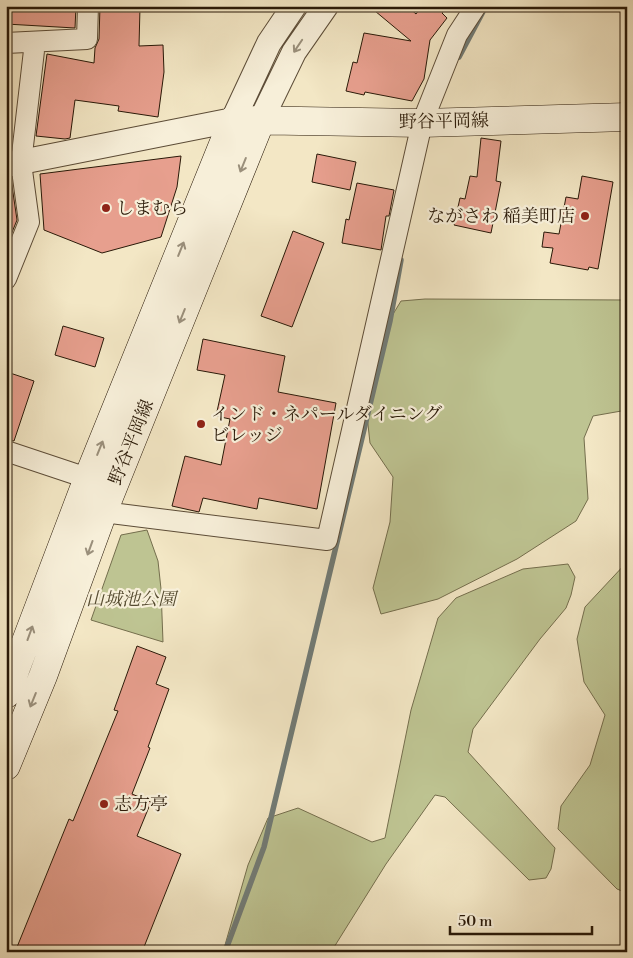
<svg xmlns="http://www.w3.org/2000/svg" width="633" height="958" viewBox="0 0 633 958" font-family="'Libre Bodoni','Noto Serif JP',serif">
<rect width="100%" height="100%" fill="#f3e7c5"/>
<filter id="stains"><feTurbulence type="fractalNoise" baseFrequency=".004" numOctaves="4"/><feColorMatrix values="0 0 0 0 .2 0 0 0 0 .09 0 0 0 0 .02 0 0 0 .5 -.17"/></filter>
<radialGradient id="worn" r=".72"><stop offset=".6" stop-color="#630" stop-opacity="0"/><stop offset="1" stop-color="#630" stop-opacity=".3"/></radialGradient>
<path fill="#bec492" stroke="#746e4d" d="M425,299l202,1v110l-34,6 -9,22 4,61 -12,22 -59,38 -79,40 -57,15 -8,-26 17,-66 3,-45 -23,-34 -4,-37 18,-77 17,-28z
M147,530l11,31 3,28 2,53 -72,-22 30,-85z
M627,562v331l-10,-4 -59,-60 3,-23 29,-41 15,-50 -21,-33 -7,-43 8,-32z
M568,564l7,13 -4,18 -5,13 -26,31 -67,90 -5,23 87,96 -4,21 -5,9 -17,2 -84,-83 -10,-2 -49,69 -55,88h-108l25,-87 20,-47 30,-10 74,34 13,-4 26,-128 27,-92 18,-20 67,-29z"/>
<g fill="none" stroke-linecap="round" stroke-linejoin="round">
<path stroke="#717b76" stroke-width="5.5" d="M459,57l27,-51
M225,952l39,-105 126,-526 11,-61"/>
</g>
<path fill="#e79f8e" stroke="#291908" d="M6,6h70l-1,22 -69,-4z
M100,6l40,1 -1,39 24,-1 1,27 -6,45 -40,-6 1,-5 -44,-6 -5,38 -5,1 -29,-3 11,-82 47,9 1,-15 4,-9z
M369,6h38l9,8 6,-8h26l-6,7 5,5 -17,22 -6,39 -12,22 -47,-9 -1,3 -18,-4 7,-29 4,1 7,-30 47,8z
M481,138l20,3 -5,40 5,1 -10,51 -37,-8 6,-27 5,1 5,-23 7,1z
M317,154l39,8 -6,28 -38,-8z
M181,156l-4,31 -16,50 -59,16 -58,-23 -4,-56z
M582,176l31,6 -15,87 -9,-2 -1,3 -38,-7 3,-15 -11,-1 2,-15 15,2 7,-37 12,2z
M11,179l6,41 -11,27v-67z
M357,183l37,7 -5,26h-3l-5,34 -39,-7 4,-24 3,1z
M293,231l31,12 -32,84 -31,-11z
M63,326l41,12 -9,29 -40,-12z
M203,339l82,17 -7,36 58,11 -19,106 -58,-11 -2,11 -54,-11 -4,14 -27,-6 13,-50 36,9 9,-46 -14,-3 9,-41 -28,-5z
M10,373l24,8 -20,60 -8,-2v-54z
M137,646l29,11 -10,27 13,5 -21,58 2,1 -18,46 19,8 -14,34 44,18 -39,98h-127l54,-133 4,2 45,-110 -4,-1z"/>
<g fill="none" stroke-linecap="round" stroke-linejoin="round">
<g stroke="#5c4c37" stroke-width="22">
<path id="minor" d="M6,43l81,-4 1,-33
M6,279l23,-57 -8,-59 14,-121
M6,451l93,31
M92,507l11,5 224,28 95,-417 35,-88 19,-29"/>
</g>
<g stroke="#5c4c37" stroke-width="26">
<path id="tertiary" d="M261,120l33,-68 32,-46
M6,165l227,-45 36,-77 25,-37"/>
</g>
<g stroke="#291908" stroke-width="29">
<path id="secondary" d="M6,694l82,-216 145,-358 189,3 205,-6
M6,766l37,-90 60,-164 158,-392"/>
</g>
<use href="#minor" stroke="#f7efd9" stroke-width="20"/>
<use href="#tertiary" stroke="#f7efd9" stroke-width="24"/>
<use href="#secondary" stroke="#f7efd9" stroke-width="28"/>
</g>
<defs><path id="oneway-shaft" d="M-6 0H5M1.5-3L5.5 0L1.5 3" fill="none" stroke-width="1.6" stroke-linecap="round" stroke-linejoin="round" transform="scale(1.25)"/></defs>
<g stroke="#9a8f7b">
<use href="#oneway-shaft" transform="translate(298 46) rotate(124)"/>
<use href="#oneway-shaft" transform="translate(243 165) rotate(112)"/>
<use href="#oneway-shaft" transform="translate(181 249) rotate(-68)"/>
<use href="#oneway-shaft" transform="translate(182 316) rotate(112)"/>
<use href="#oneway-shaft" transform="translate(100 448) rotate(-68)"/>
<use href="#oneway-shaft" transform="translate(90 548) rotate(110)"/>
<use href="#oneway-shaft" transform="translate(30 633) rotate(-70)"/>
<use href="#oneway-shaft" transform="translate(33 700) rotate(112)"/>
</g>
<g fill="#8f2418" stroke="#f7efd9" stroke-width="2">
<circle cx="106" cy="208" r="5"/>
<circle cx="585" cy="216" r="5"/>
<circle cx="201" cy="424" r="5"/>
<circle cx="104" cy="804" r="5"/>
</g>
<g text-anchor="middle" stroke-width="4.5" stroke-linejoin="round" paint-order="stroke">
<g font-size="18" fill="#291908" stroke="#f7efd9">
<text transform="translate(444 121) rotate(-1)" y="6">野谷平岡線</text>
<text transform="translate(131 442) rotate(-68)" y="6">野谷平岡線</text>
</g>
<g font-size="18" fill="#291908" stroke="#f7efd9" text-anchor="start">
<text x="116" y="214">しまむら</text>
<text x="575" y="222" text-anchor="end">ながさわ 稲美町店</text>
<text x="211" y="420">インド・ネパールダイニング<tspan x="211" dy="21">ビレッジ</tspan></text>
<text x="114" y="810">志方亭</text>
</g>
<g font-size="18" font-style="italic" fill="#564c31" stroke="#f7efd9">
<text x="131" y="605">山城池公園</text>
</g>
</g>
<rect width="633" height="958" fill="none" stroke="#f3e7c5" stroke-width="25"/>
<rect x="8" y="8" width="618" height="943" fill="none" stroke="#291908" stroke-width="2.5"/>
<rect x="12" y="12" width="608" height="933" fill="none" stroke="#291908"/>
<path d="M450 926v8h142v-8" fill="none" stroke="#291908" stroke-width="2.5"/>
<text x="458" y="926" font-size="15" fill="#291908" stroke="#f7efd9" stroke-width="4" paint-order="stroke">50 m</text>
<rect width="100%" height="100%" filter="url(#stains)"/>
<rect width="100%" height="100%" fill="url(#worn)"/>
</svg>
